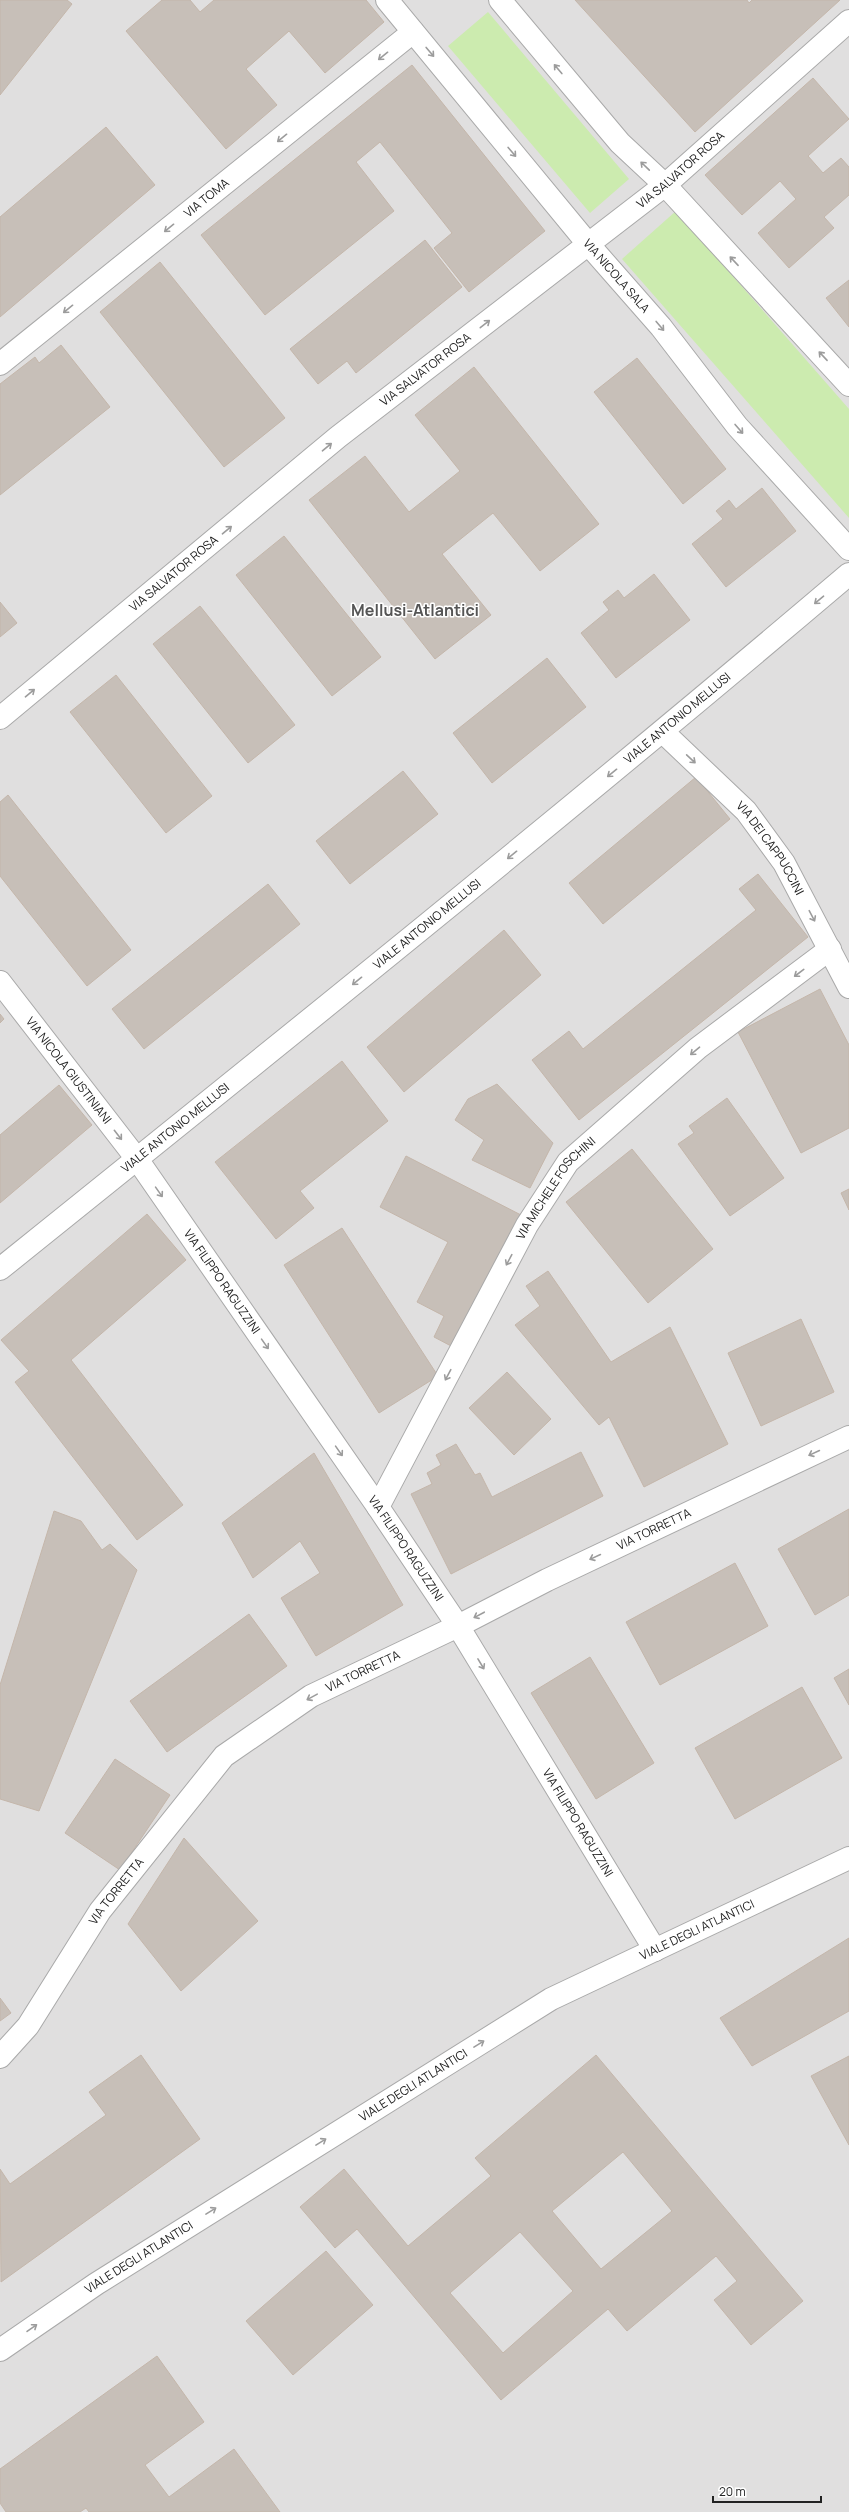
<svg xmlns="http://www.w3.org/2000/svg" width="849" height="2512" viewBox="0 0 849 2512" font-family="Manrope,sans-serif">
<rect width="100%" height="100%" fill="#f2efe9"/>
<path fill="#e0dfdf" d="M0,0h849v2512h-849z"/>
<path fill="#ccebaf" d="M488,12l141,167 -39,34 -142,-167z
M676,211l173,198v109l-227,-259z"/>
<path fill="#c7bfb8" stroke="#c4b6aa" fill-rule="evenodd" d="M0,0h67l5,4 -72,91z
M162,0h28l10,12 14,-12h152l18,22 -59,51 -36,-42 -43,38 31,36 -51,44 -100,-118z
M575,0h172l2,3 3,-3h88l-145,132z
M412,65l133,166 -76,61 -35,-44 18,-15 -72,-91 -24,20 38,49 -129,104 -64,-80z
M813,78l36,41 -41,37 15,17 18,-15 8,9v28l-25,22 10,11 -45,40 -31,-35 38,-34 -16,-18 -38,34 -37,-40z
M106,127l49,58 -155,132v-100z
M425,240l37,47 -106,86 -9,-12 -29,23 -28,-35z
M160,262l125,156 -61,49 -124,-155z
M849,280v47l-23,-29z
M61,345l49,62 -110,88v-111l35,-27 4,6z
M637,358l89,111 -43,35 -89,-112z
M474,367l125,157 -59,47 -47,-58 -51,41 49,61 -56,44 -126,-159 56,-44 44,56 51,-41 -45,-56z
M762,488l34,43 -70,56 -34,-43 31,-25 -7,-8 13,-11 7,9z
M284,536l97,121 -49,39 -96,-121z
M654,574l36,46 -74,58 -35,-45 28,-23 -6,-8 15,-12 6,8z
M0,602l17,21 -17,14z
M200,606l95,119 -47,38 -95,-119z
M547,658l39,49 -94,76 -39,-50z
M116,675l96,121 -46,37 -96,-121z
M403,771l35,43 -88,70 -34,-43z
M696,777l34,42 -127,105 -34,-41z
M8,795l123,155 -44,36 -87,-110v-74z
M758,874l50,63 -229,183 -47,-60 37,-29 14,18 173,-139 -17,-21z
M268,884l32,40 -156,125 -32,-40z
M504,930l37,45 -137,117 -37,-45z
M820,989l29,56v83l-48,25 -63,-121z
M0,1014l4,5 -4,4z
M342,1061l46,60 -88,70 14,17 -38,31 -61,-77z
M497,1084l56,59 -23,45 -58,-28 12,-20 -29,-20 13,-21z
M59,1085l33,40 -92,78v-68z
M727,1098l57,80 -54,38 -52,-72 16,-11 -5,-7z
M632,1149l81,100 -65,54 -82,-101z
M406,1156l115,59 -68,132 -19,-10 10,-21 -27,-14 31,-60 -68,-35z
M849,1189v21l-8,-17z
M147,1214l39,46 -115,100 112,145 -46,35 -122,-158 14,-11 -28,-31z
M342,1228l96,148 -59,37 -95,-148z
M548,1271l63,91 59,-35 58,117 -84,43 -35,-70 -10,8 -84,-100 25,-19 -14,-20z
M801,1319l33,73 -73,34 -33,-73z
M507,1372l44,47 -37,36 -45,-47z
M456,1444l19,31 5,-2 12,24 89,-45 22,44 -152,78 -40,-80 21,-10 -5,-11 14,-8 -5,-10z
M314,1453l89,152 -87,51 -35,-58 39,-25 -20,-32 -47,37 -31,-55z
M849,1509v86l-34,20 -37,-66z
M54,1511l27,10 21,29 8,-6 27,26 -98,241 -39,-12v-114z
M735,1563l33,63 -108,59 -34,-63z
M249,1614l38,52 -120,86 -37,-51z
M590,1657l64,106 -58,36 -65,-106z
M849,1669v36l-15,-27z
M802,1687l40,71 -107,61 -40,-71z
M115,1759l55,36 -50,75 -55,-37z
M184,1838l74,83 -77,70 -53,-67z
M849,1938v73l-97,55 -32,-48z
M0,1998l11,15 -11,8z
M141,2055l59,84 -199,143 -1,-113 10,15 96,-69 -17,-23z
M596,2055l207,246 -52,44 -37,-45 23,-19 -21,-25 -89,75 -19,-22 -107,91 -144,-171 -22,19 -35,-41 44,-38 64,77 83,-70 -16,-18zM623,2152l49,59 -71,58 -49,-58zM520,2232l53,59 -70,62 -53,-60z
M849,2056v89l-38,-69z
M326,2251l47,54 -80,70 -47,-54z
M157,2356l47,66 -59,43 24,32 65,-48 46,63h-191l-3,-4 -6,4h-74l-6,-9v-34z"/>
<g fill="none" stroke-linecap="round" stroke-linejoin="round">
<g stroke="#a9a9a9" stroke-width="24">
<g id="street">
<path id="s1" d="M387,0l202,245 72,82 76,99 112,123"/>
<path d="M500,0l120,143 45,42 184,200"/>
<path id="s2" d="M0,364l413,-332"/>
<path id="s3" d="M0,718l338,-281 327,-252 184,-164"/>
<path id="s4" d="M663,732l83,79 38,52 65,124"/>
<path id="s5" d="M0,982l137,177 241,348 80,119 197,324"/>
<path id="s6" d="M0,1269c285,-229 570,-458 849,-695"/>
<path id="s7" d="M378,1507l149,-282 41,-63 130,-114 132,-99"/>
<path id="s8" d="M0,2057l28,-31 72,-115 124,-155 87,-60 147,-70 89,-46 302,-143"/>
<path id="s9" d="M0,2350l96,-66 455,-285 298,-141"/>
</g>
</g>
<use href="#street" stroke="#fff" stroke-width="22"/>
</g>
<defs><path id="oneway-shaft" d="M-6 0H5M1.5-3L5.5 0L1.5 3" fill="none" stroke-width="1.6" stroke-linecap="round" stroke-linejoin="round"/></defs>
<g stroke="#9c9c9c">
<use href="#oneway-shaft" transform="translate(430 52) rotate(50)"/>
<use href="#oneway-shaft" transform="translate(383 56) rotate(141)"/>
<use href="#oneway-shaft" transform="translate(558 69) rotate(-130)"/>
<use href="#oneway-shaft" transform="translate(282 138) rotate(141)"/>
<use href="#oneway-shaft" transform="translate(512 152) rotate(50)"/>
<use href="#oneway-shaft" transform="translate(645 166) rotate(-136)"/>
<use href="#oneway-shaft" transform="translate(169 228) rotate(141)"/>
<use href="#oneway-shaft" transform="translate(734 261) rotate(-133)"/>
<use href="#oneway-shaft" transform="translate(68 309) rotate(141)"/>
<use href="#oneway-shaft" transform="translate(485 324) rotate(-38)"/>
<use href="#oneway-shaft" transform="translate(660 326) rotate(50)"/>
<use href="#oneway-shaft" transform="translate(823 356) rotate(-133)"/>
<use href="#oneway-shaft" transform="translate(739 429) rotate(49)"/>
<use href="#oneway-shaft" transform="translate(327 447) rotate(-40)"/>
<use href="#oneway-shaft" transform="translate(227 530) rotate(-40)"/>
<use href="#oneway-shaft" transform="translate(819 600) rotate(140)"/>
<use href="#oneway-shaft" transform="translate(30 693) rotate(-40)"/>
<use href="#oneway-shaft" transform="translate(691 759) rotate(43)"/>
<use href="#oneway-shaft" transform="translate(612 773) rotate(141)"/>
<use href="#oneway-shaft" transform="translate(512 855) rotate(141)"/>
<use href="#oneway-shaft" transform="translate(812 916) rotate(62)"/>
<use href="#oneway-shaft" transform="translate(799 973) rotate(143)"/>
<use href="#oneway-shaft" transform="translate(357 981) rotate(141)"/>
<use href="#oneway-shaft" transform="translate(695 1051) rotate(140)"/>
<use href="#oneway-shaft" transform="translate(118 1135) rotate(52)"/>
<use href="#oneway-shaft" transform="translate(159 1192) rotate(55)"/>
<use href="#oneway-shaft" transform="translate(509 1260) rotate(118)"/>
<use href="#oneway-shaft" transform="translate(265 1344) rotate(55)"/>
<use href="#oneway-shaft" transform="translate(448 1375) rotate(118)"/>
<use href="#oneway-shaft" transform="translate(339 1451) rotate(55)"/>
<use href="#oneway-shaft" transform="translate(814 1453) rotate(155)"/>
<use href="#oneway-shaft" transform="translate(595 1557) rotate(155)"/>
<use href="#oneway-shaft" transform="translate(479 1615) rotate(152)"/>
<use href="#oneway-shaft" transform="translate(481 1664) rotate(59)"/>
<use href="#oneway-shaft" transform="translate(312 1697) rotate(151)"/>
<use href="#oneway-shaft" transform="translate(479 2044) rotate(-32)"/>
<use href="#oneway-shaft" transform="translate(321 2142) rotate(-32)"/>
<use href="#oneway-shaft" transform="translate(211 2211) rotate(-32)"/>
<use href="#oneway-shaft" transform="translate(32 2328) rotate(-35)"/>
</g>
<g text-anchor="middle" stroke-width="3" stroke-linejoin="round" paint-order="stroke">
<g font-size="12" fill="#222" stroke="#fff">
<text dy="4" stroke="none"><textPath href="#s3" startOffset="874">VIA SALVATOR ROSA</textPath></text>
<text dy="4" stroke="none"><textPath href="#s2" startOffset="265">VIA TOMA</textPath></text>
<text dy="4" stroke="none"><textPath href="#s1" startOffset="359">VIA NICOLA SALA</textPath></text>
<text dy="4" stroke="none"><textPath href="#s3" startOffset="550">VIA SALVATOR ROSA</textPath></text>
<text dy="4" stroke="none"><textPath href="#s3" startOffset="226">VIA SALVATOR ROSA</textPath></text>
<text dy="4" stroke="none"><textPath href="#s6" startOffset="873">VIALE ANTONIO MELLUSI</textPath></text>
<text dy="4" stroke="none"><textPath href="#s4" startOffset="159">VIA DEI CAPPUCCINI</textPath></text>
<text dy="4" stroke="none"><textPath href="#s6" startOffset="549">VIALE ANTONIO MELLUSI</textPath></text>
<text dy="4" stroke="none"><textPath href="#s5" startOffset="112">VIA NICOLA GIUSTINIANI</textPath></text>
<text dy="4" stroke="none"><textPath href="#s6" startOffset="225">VIALE ANTONIO MELLUSI</textPath></text>
<text dy="4" stroke="none"><textPath href="#s7" startOffset="366">VIA MICHELE FOSCHINI</textPath></text>
<text dy="4" stroke="none"><textPath href="#s5" startOffset="373">VIA FILIPPO RAGUZZINI</textPath></text>
<text dy="4" stroke="none"><textPath href="#s8" startOffset="863">VIA TORRETTA</textPath></text>
<text dy="4" stroke="none"><textPath href="#s5" startOffset="697">VIA FILIPPO RAGUZZINI</textPath></text>
<text dy="4" stroke="none"><textPath href="#s8" startOffset="539">VIA TORRETTA</textPath></text>
<text dy="4" stroke="none"><textPath href="#s5" startOffset="1021">VIA FILIPPO RAGUZZINI</textPath></text>
<text dy="4" stroke="none"><textPath href="#s8" startOffset="203">VIA TORRETTA</textPath></text>
<text dy="4" stroke="none"><textPath href="#s9" startOffset="815">VIALE DEGLI ATLANTICI</textPath></text>
<text dy="4" stroke="none"><textPath href="#s9" startOffset="491">VIALE DEGLI ATLANTICI</textPath></text>
<text dy="4" stroke="none"><textPath href="#s9" startOffset="167">VIALE DEGLI ATLANTICI</textPath></text>
</g>
<g font-size="16" font-weight="bold" fill="#555" stroke="#fff">
<text x="415" y="616">Mellusi-Atlantici</text>
</g>
</g>
<path d="M713 2496v6h108v-6" fill="none" stroke="#222222" stroke-width="2"/>
<text x="719" y="2496" font-size="12" fill="#222222" stroke="#ffffff" stroke-width="3" paint-order="stroke">20 m</text>
</svg>
